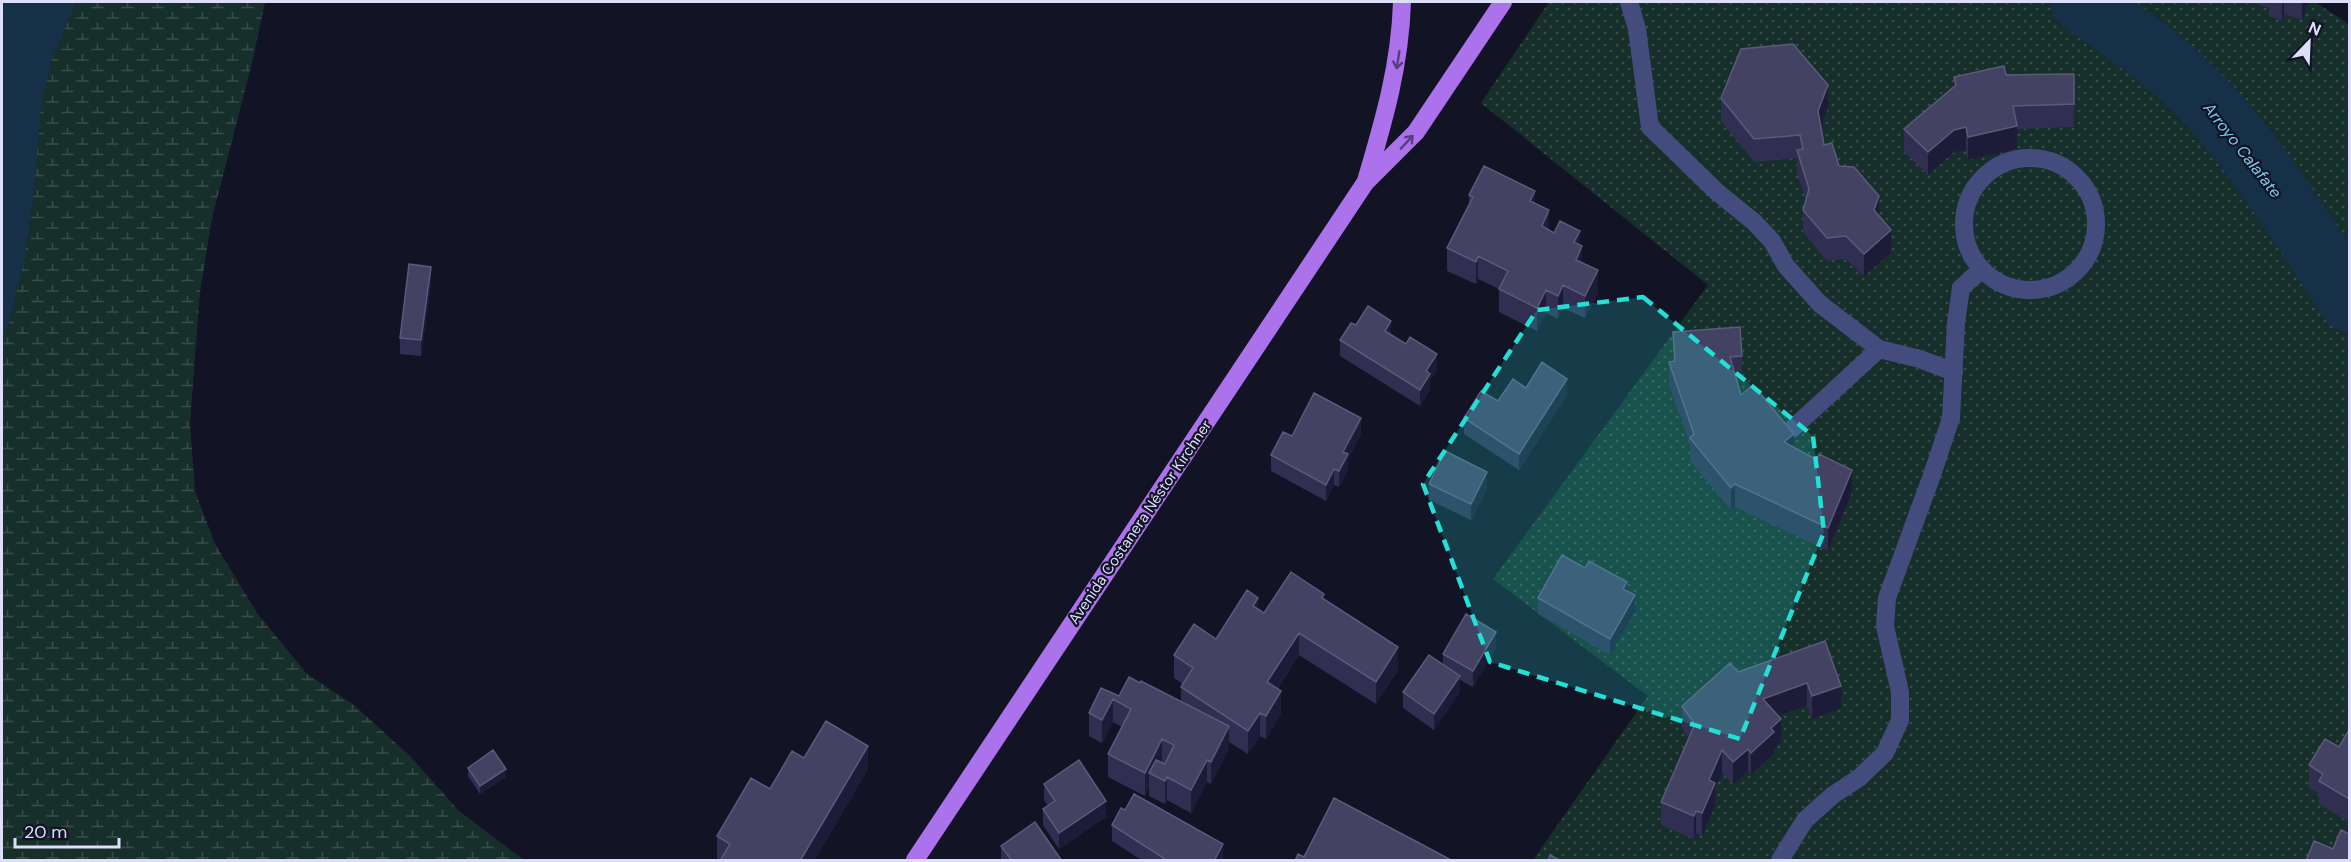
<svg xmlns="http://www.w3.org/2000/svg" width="2351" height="862" viewBox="0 0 2351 862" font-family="'DM Sans',sans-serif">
<defs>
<pattern id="wetland-marsh" width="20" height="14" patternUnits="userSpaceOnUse" patternTransform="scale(1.5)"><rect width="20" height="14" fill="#172f2a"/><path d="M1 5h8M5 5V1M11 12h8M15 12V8" fill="none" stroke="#384d4a"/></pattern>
<pattern id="park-dots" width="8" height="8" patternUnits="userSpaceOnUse" patternTransform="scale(1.5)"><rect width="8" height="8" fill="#172f2a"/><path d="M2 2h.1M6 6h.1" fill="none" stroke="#384d4a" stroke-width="1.8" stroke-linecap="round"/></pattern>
</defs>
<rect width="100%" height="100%" fill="#131326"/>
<path fill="url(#wetland-marsh)" d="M2,2h263l-13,61 -40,155 -12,74 -10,131 5,68 20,53 42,69 50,61 47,31 57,52 48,54 65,49h-522z"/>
<path fill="url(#park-dots)" d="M1549,2h766l34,22v836h-816l115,-164 -155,-117 215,-294 -227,-182z"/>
<path fill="#163047" d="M2,2h74l-26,63 -9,42 -7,85 -11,75 -21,84z"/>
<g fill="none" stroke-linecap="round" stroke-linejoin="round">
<path stroke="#163047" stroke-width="62" d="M2082,2c44,31 90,62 127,103 54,59 96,129 141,196"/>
<path stroke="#444c7e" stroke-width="18" d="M1629,2l8,27 13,98 67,65 37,30 18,19 14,25 34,38 59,45 -87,80
M1964 224a66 66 0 1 1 132 0a66 66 0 1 1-132 0Z
M1879,349l41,10 34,13
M1780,860l25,-40 28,-25 26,-17 26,-25 15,-33v-28l-15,-66 2,-28 45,-123 19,-57 5,-95 5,-35 21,-19"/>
<path stroke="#ab72ec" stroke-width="18" d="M1366,181c18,-61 34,-115 36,-179
M915,860l450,-677 51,-51 87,-130"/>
</g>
<path fill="#302f51" d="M2253,2h56l-7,18 -18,-6 -2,7 -13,-5v-8l-16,-5z
M2074,74v53l-57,2v20l-49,11 -2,-10 -12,2 -26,23 -24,-23v-23l50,-42v-10z
M1721,98l107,10 -7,18 3,19 15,21 40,50 12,37 -27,23 -18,-17 -19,2 -24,-29v-22l3,-9 -9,-28v-15l-43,4 -33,-41z
M1469,195l66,8 14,27 31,15 2,18 16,30 -13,25 -22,-10 -5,11 -12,-6 -9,18 -38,-19v-23l-21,-10 -2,5 -29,-13v-23l22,-43z
M431,283l-10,73 -21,-2v-16z
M1356,325l35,10 46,35 -7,10v10l-10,16 -80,-50v-16z
M1673,332l69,24v22l-6,1 5,16 53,52 58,45 -24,59 -93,-44 -4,3 -41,-49v-17l-21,-59v-23l4,-1z
M1526,388l41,7 -48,75 -55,-36v-16z
M1361,434l-13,25v11l-9,17 -5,-2 -8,16 -55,-30v-16l21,-19z
M1429,484l58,4 -16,32 -42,-20z
M1627,591l8,20 -25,44 -72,-41v-16z
M1324,600l74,70 -22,34 -77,-49 -21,33 3,26 -15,25 -6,-3 -12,18 -19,-12v6l-18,36 -4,-2 -16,31 -24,-13 -2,4 -16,-8v-9l-4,9 -37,-19v-23l14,-27 -9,-5 -11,21 -13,-7v-23l51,-30 41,18v-14l2,-3 -9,-6v-23l42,-16 42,-30 6,4z
M1825,641l16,67 -29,11 -5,-13 -29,10 3,26 -7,6v6l-23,21 -3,-4 -15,14 -11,-12 -7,15v18l-13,30 -6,-3 -2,6 -33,-14v-23l28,-64 -7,-9v-23l56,-34z
M1496,648l-23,39 -13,-7v12l-26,38 -31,-22v-16l40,-27v-11z
M2349,730v92l-30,-18v-10l-10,-6v-23l30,-18z
M804,758l64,11 -54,92h-95l-2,-2v-23z
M468,768l38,9 -26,17 -12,-18z
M1044,784l62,33 -47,32 -16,-24v-16l5,-3 -4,-6z
M1112,825l111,35v1h-80l-31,-20z
M1001,846l61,15h-61z"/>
<path fill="#1d1c38" d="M2282,2h2v12l-2,7z
M2302,2h7l-7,18z
M1828,85v23l-10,26v-23z
M2017,126v23l-49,11v-23z
M1966,127v23l-12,2 -26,23v-23l26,-22z
M1535,191v23l-5,-13z
M1879,196v22l-5,-8z
M1549,210v23l-7,-7z
M1891,230v23l-27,23v-22z
M1580,231v21l2,-6v23l-6,-7 -2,-20z
M1478,256v23l-2,5v-22z
M431,267v16l-10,73v-16z
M1598,270v23l-13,25v-22z
M1563,285v23l-5,11v-23z
M1546,290v23l-9,18v-23z
M1391,321v16l-6,-6z
M1437,354v16l-7,10v10l-10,16v-16l6,-19z
M1567,379v16l-48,75v-16z
M1361,418v16l-13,25v11l-9,17v-16l4,-19z
M1794,434v23l-10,-15z
M1334,469v16l-8,16v-16z
M1852,470v22l-24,59v-23z
M1487,472v16l-16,32v-16z
M1735,484v23l-4,3v-22z
M1627,582v16l-4,-9z
M1635,595v16l-25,44v-16z
M1258,598v22l-5,-14z
M1496,632v16l-23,39v-16z
M1299,633v22l-32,49v-22z
M1398,647v23l-22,34v-22z
M1460,676v16l-26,38v-16z
M1807,683v23l-44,15v-22z
M1841,686v22l-29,11v-23z
M1281,691v23l-15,25v-23z
M1113,699v23l-11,21v-23z
M1260,713v23l-12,18v-23z
M1781,719v23l-7,6v6l-23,21v-22l20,-25z
M1229,726v22l-18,36v-22z
M1162,739v23l-7,14 -6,-3v14l-4,9v-23z
M868,746v23l-54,92h-14z
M1748,749v22l-15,14v-23z
M1722,750v23l-7,15v18l-13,30v-23l7,-33z
M1207,760v22l-16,31v-23z
M506,769v8l-26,17v-8z
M1167,777v23l-2,4v-23z
M1106,801v16l-47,32v-16z
M1696,811v22l-2,6v-23z
M1223,844v17h-9z"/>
<path fill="#434263" stroke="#5b5a7b" stroke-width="1.5" d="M1793,44l35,41 -10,26 6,34 8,-2 7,23 15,1 25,29 -5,14 17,20 -27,24 -18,-18 -19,2 -24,-28 6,-21 -12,-39 6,-1 -3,-14 -46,4 -33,-41 20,-49z
M2004,66l2,9 68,-1v30l-61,2 4,20 -49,11 -2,-10 -12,3 -26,22 -24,-23 52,-44 -2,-8z
M1484,166l51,25 -5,10 19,9 -7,16 12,7 6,-12 20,10 -6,11 8,4 -6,14 22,10 -13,26 -22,-11 -5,11 -12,-6 -9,18 -38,-19 9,-18 -30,-15 -2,6 -29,-14 26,-51 -4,-2z
M409,264l22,3 -10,73 -21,-2z
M1368,306l23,15 -6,10 21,13 4,-7 27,17 -11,17 4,3 -10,16 -80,-50 11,-17 5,2z
M1740,327l2,29 -12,1 11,38 12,-10 41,49 -10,8 33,18 2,-6 33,16 -24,58 -93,-44 -4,4 -41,-50 4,-4 -25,-72 6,-1 -2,-29z
M1542,362l25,17 -48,75 -55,-36 17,-27 17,10 15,-22 13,9z
M1314,393l47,25 -18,34 5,2 -9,17 -5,-2 -8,16 -55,-30 12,-23 9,4z
M1445,451l42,21 -16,32 -42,-20z
M1562,555l23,13 4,-7 38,21 -4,7 12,6 -25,44 -72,-41z
M1291,572l33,22 -2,4 76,49 -22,35 -77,-49 -32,49 14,9 -15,25 -6,-3 -12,18 -67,-44 12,-19 -19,-13 20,-31 22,15 31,-49 11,8 -5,8 11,7z
M1466,614l30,18 -23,39 -30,-17z
M1825,641l16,45 -29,10 -5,-13 -44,16 18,20 -10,9 3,4 -23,21 -3,-4 -15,13 -11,-12 -13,30 6,3 -13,30 -6,-2 -2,5 -33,-14 34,-78 -13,-18 48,-43 8,9z
M1429,655l31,21 -26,38 -31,-22z
M1129,677l11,6 1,-2 88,45 -18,36 -4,-2 -16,30 -24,-13 -2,4 -16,-8 7,-13 9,4 9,-19 -12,-6 -17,34 -37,-19 23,-45 -18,-10 -11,21 -13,-7 12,-25 18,8z
M826,721l42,25 -68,115h-80l10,-17 -13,-8 34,-58 19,11 22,-38 12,7z
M2349,730v69l-30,-18 4,-7 -14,-9 16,-26 14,8z
M493,750l13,19 -26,17 -12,-18z
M1079,760l27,41 -47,32 -16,-24 12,-8 -11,-17z
M1134,794l89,50 -9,17h-46l-56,-36 9,-17 4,2z
M1334,798l119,63h-158l3,-7 6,3z
M1035,822l27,39h-50l-11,-15z
M2341,830l8,4v27h-43l8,-20 19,8z
M1550,855l11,6h-13z"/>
<defs><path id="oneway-shaft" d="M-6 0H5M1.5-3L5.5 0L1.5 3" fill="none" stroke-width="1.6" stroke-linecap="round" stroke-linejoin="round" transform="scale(1.5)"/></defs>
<g stroke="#573e7f">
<use href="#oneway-shaft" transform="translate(1398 60) rotate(99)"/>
<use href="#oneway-shaft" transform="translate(1407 142) rotate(-47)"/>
</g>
<path fill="#22e0d5" fill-opacity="0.2" stroke="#22e0d5" stroke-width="4.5" stroke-dasharray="12 8" stroke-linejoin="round" d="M1643,297l170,139 11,96 -84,207 -250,-77 -67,-178 114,-174z"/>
<g text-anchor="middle" stroke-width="4.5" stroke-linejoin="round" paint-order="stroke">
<g font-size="15" fill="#dddefa" stroke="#131326">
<text transform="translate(1140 522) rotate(-56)" y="5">Avenida Costanera Néstor Kirchner</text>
</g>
<g font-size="16" font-style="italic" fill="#79caec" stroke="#131326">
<text transform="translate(2243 150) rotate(52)" y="6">Arroyo Calafate</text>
</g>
</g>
<rect width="2351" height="862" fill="none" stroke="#dddefa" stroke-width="6"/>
<g transform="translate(2309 42) rotate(23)" stroke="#131326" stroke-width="4.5" paint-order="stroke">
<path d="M0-4.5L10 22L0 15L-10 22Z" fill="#dddefa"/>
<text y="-9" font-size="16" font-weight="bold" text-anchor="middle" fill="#dddefa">N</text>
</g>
<path d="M15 838v9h104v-9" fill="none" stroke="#dddefa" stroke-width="3"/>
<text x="24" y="838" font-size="18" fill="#dddefa" stroke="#131326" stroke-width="4.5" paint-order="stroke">20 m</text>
</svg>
